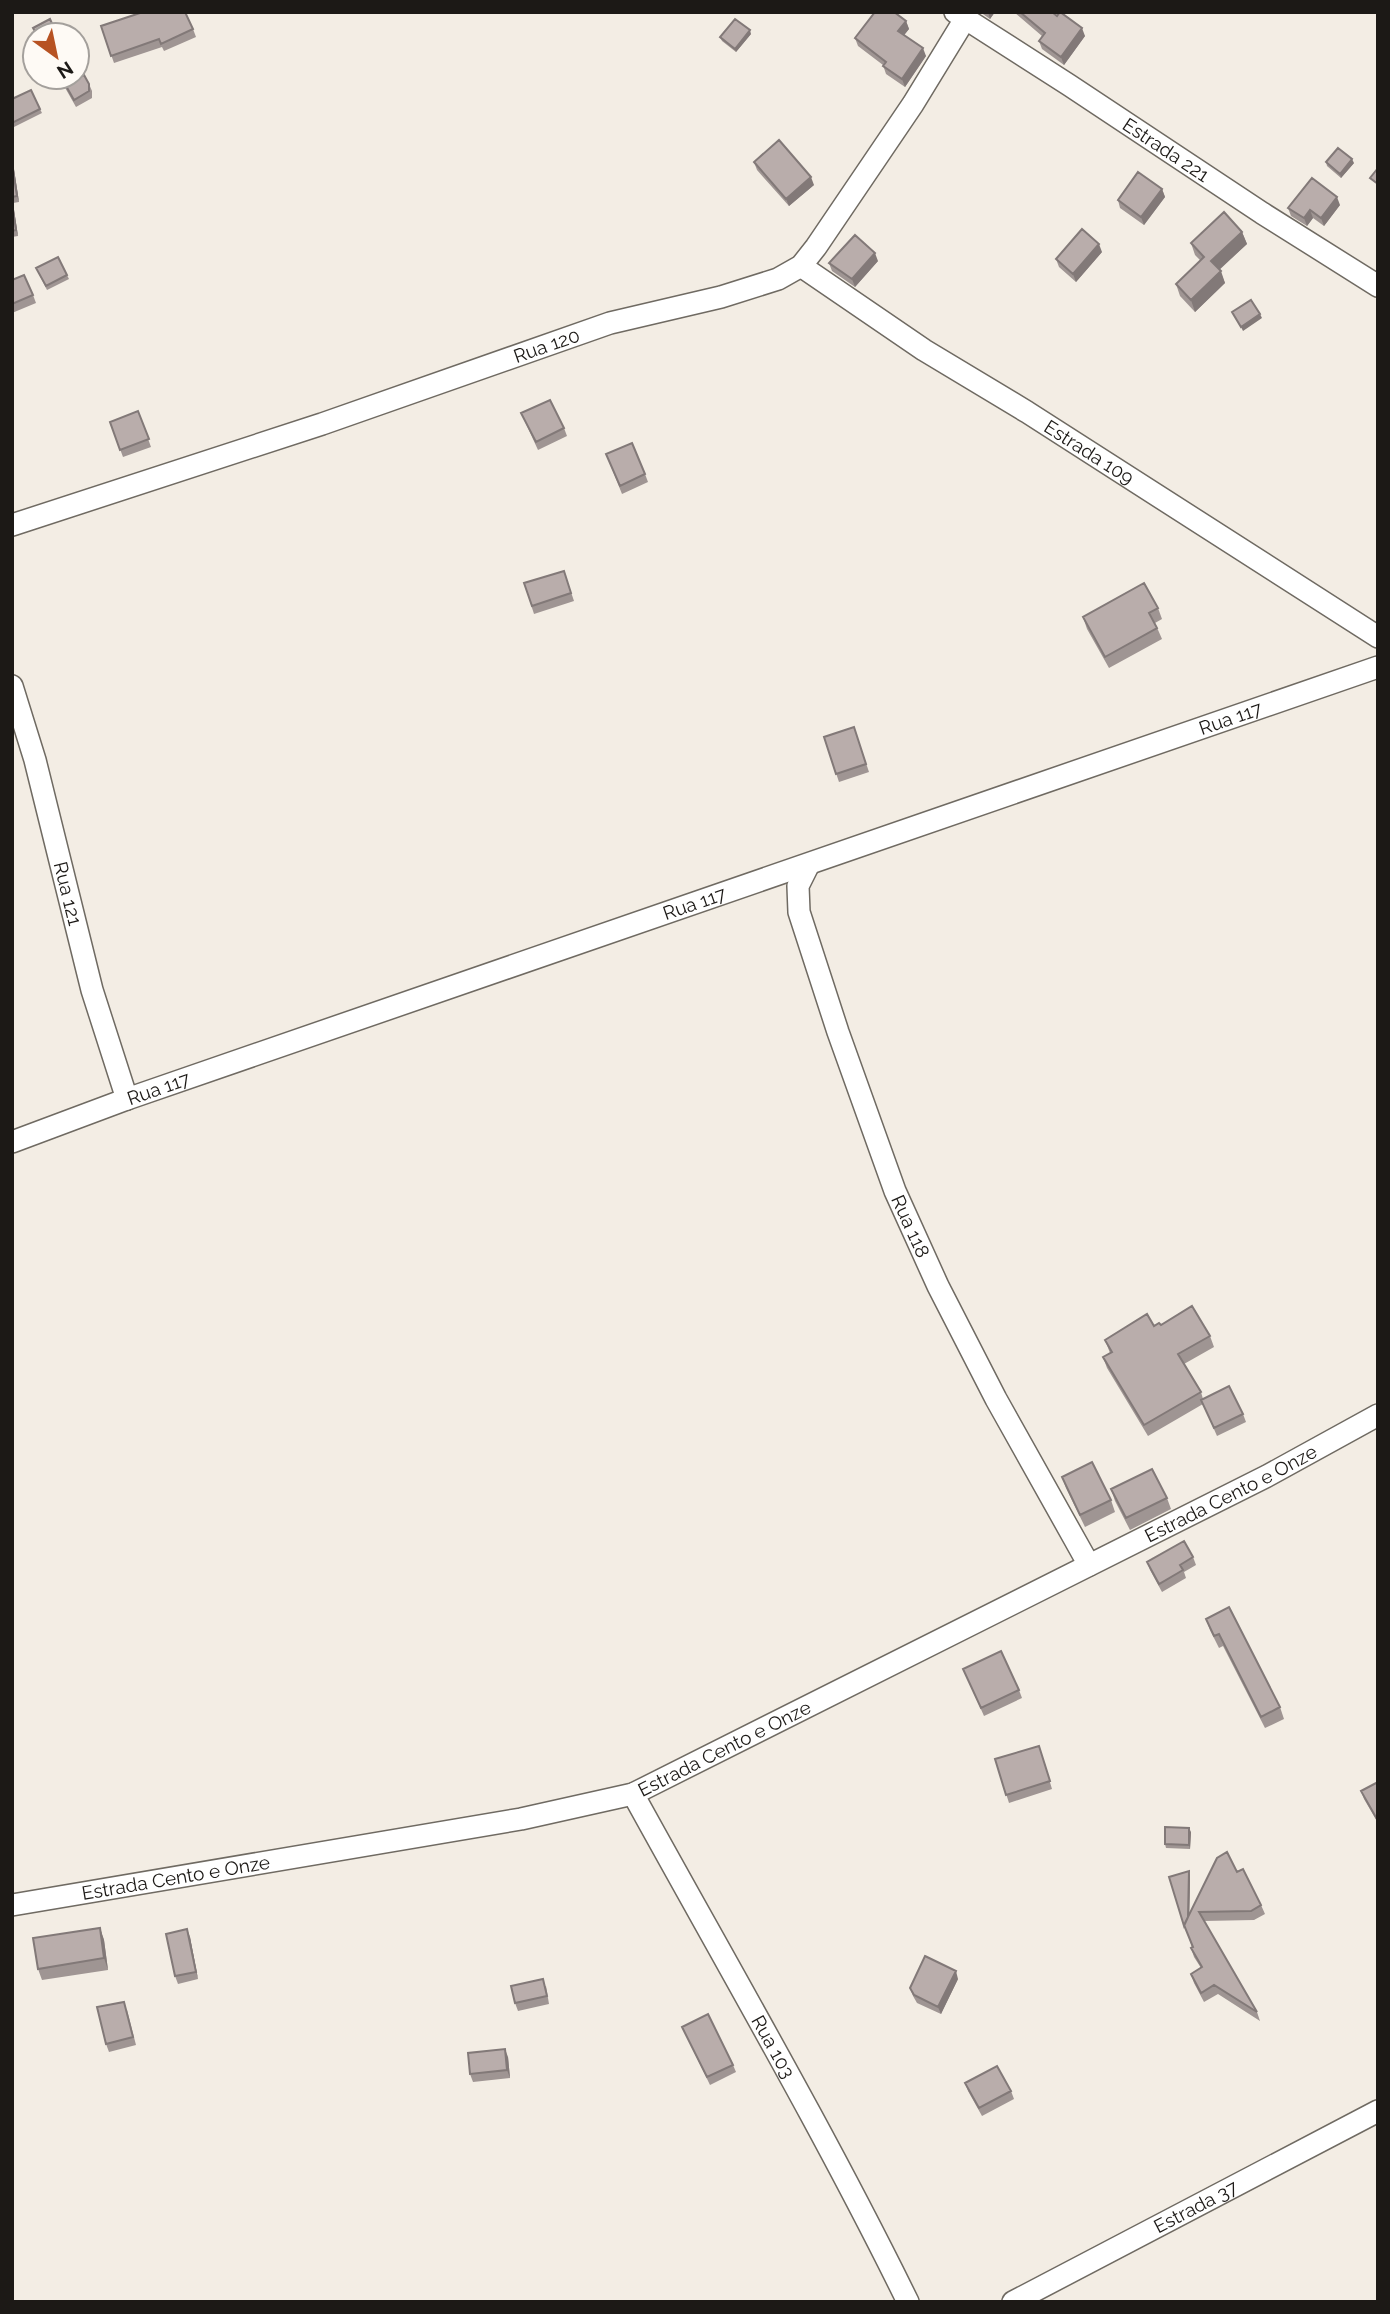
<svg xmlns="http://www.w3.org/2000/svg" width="1390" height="2314" viewBox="0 0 1390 2314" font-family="Raleway,sans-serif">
<rect width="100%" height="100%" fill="#f3ede4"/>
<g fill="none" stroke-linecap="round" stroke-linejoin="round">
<g stroke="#6f6a62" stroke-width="24">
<g id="street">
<path id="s1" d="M955,12l114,73 193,128 116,73"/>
<path id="s2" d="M801,266l123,84 103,62 351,225"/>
<path id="s3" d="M12,525l310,-101 288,-101 111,-26 57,-18 23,-13 15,-19 97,-143 52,-85"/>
<path id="s4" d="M12,686l23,74 57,230 35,109"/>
<path id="s5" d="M808,866l-10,20 1,26 39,120 57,159 43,95 58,113 93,166"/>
<path id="s6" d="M12,1142l115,-43 1251,-432"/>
<path id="s7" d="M633,1794c93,169 190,335 275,508"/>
<path id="s8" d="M12,1905l509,-86 112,-25 634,-318 111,-61"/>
<path id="s9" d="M1013,2302l365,-191"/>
</g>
</g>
<use href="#street" stroke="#fff" stroke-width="21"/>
</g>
<path fill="#9f9593" d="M980,12h15l-5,7z
M1014,12h38l33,24 -21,29 -22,-16 -3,-8 3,-5z
M906,21l3,8 -5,6 22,21 -21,31 -19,-13 -3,-9 -25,-19 -3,-8z
M101,26l92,3 3,8 -32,14 -2,-4 -48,16z
M751,34l-15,18 -14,-11 -2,-4z
M59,77h18l12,7 3,7v7l-16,9z
M12,99l28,10 2,4 -30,15z
M12,156l7,46 -6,1 5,33 -6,1z
M754,162l60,23 -25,21 -32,-36z
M1326,162l28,1 -13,15 -14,-12z
M1162,189l3,8 -21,28 -24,-17 -2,-8z
M1340,205l-16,21 -11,-8 -6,8 -16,-10 -3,-8z
M1242,232l5,12 -28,25 6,14 -30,29 -15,-16 -4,-12 25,-23 -6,-6 -4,-12z
M1102,252l-26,30 -17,-15 -3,-8z
M878,261l-23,26 -23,-16 -3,-8z
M36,268l31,7 2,4 -22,11z
M12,280l21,15 3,8 -24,10z
M138,411l13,36 -28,10 -13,-35z
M521,413l43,15 3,8 -29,14z
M606,454l39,20 3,8 -26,12z
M564,571l10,30 -40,13 -10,-31z
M1158,608l4,11 -7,4 7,16 -53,29 -22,-39 -4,-12z
M854,727l15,45 -30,10 -15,-45z
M1161,1325l49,11 4,11 -30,17 17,28 2,7 40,15 3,8 -29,14 -14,-32 -55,32 -41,-68 -4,-11 7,-4 -5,-13 49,-14z
M1062,1477l49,23 4,12 -30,15 -19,-39z
M1111,1489l56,9 4,11 -41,21 -15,-29z
M1193,1557l3,8 -12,7 2,6 -24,14 -12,-22 -3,-8z
M1229,1607l51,100 4,12 -19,9 -42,-82 -4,2 -9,-18 -4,-11z
M963,1669l56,21 3,8 -38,18z
M1039,1746l13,43 -43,14 -14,-44z
M1378,1782v41l-14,-24 -3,-8z
M1191,1832l-1,17 -24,-1 -1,-4z
M1237,1872l24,33 4,9 -11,6 -50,1 53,91 3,9 -42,-27 -14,8 -10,-19 -3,-9 10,-6 -7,-11 -3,-9 1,-1 -23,-70 21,-2 -1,39z
M100,1928l4,12 4,30 -66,10 -4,-11z
M190,1937l8,42 -20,5 -3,-8z
M958,1979l-17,35 -24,-11 -4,-7 -3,-8z
M546,1986l3,18 -31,7 -3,-8z
M127,2010l9,35 -27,7 -3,-8z
M682,2027l51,38 3,7 -26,13z
M508,2057l2,21 -37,4 -3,-8z
M965,2083l46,8 3,8 -32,17 -14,-25z"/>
<path fill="#827978" d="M988,12h7l-5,7z
M906,21l3,8 -8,10 -3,-8z
M1082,28l3,8 -21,29 -3,-8z
M750,30l1,4 -15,18 -1,-3z
M923,48l3,8 -21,31 -3,-8z
M12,156l7,46 -2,-6 -5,-32z
M1352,159l2,4 -13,15 -1,-4z
M811,177l3,8 -25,21 -3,-7z
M1162,189l3,8 -21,28 -3,-8z
M1337,197l3,8 -16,21 -3,-8z
M12,200l1,3 5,33 -2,-6z
M1310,210l3,8 -6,8 -3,-8z
M1242,232l5,12 -31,29 -5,-12z
M1099,244l3,8 -26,30 -3,-8z
M875,253l3,8 -23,26 -3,-8z
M1221,271l4,12 -30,29 -4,-12z
M1260,314l2,4 -19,13 -2,-4z
M1189,1828l2,4 -1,17 -1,-4z
M1189,1871l1,4 -1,54 -1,-4z
M100,1928l4,12 4,30 -4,-12z
M187,1929l3,8 8,42 -2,-7z
M956,1971l2,8 -17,35 -3,-7z
M505,2049l3,8 2,21 -3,-8z"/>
<path fill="#b9adab" stroke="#827978" stroke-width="2" d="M143,12h42l8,17 -32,15 -2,-5 -48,17 -10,-30z
M875,12h19l12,9 -8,10 25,17 -21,31 -19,-13 3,-4 -31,-24z
M1020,12h32l5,4 3,-4 22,16 -21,29 -22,-16 6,-8z
M50,19l7,16h-20l-4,-7z
M735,19l15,11 -15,19 -15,-12z
M77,75l2,3 5,-3 5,9v7l-15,9 -13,-23h16z
M31,90l9,19 -28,14v-24z
M779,140l32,37 -25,22 -32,-37z
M1338,148l14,11 -12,15 -14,-12z
M12,164l5,32 -5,1z
M1378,168v16l-8,-6z
M1138,172l24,17 -21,28 -23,-17z
M1312,178l25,19 -16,21 -11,-8 -6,8 -16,-10z
M12,205l4,25 -4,1z
M1224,212l18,20 -31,29 10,10 -30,29 -15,-16 28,-27 -13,-14z
M1082,229l17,15 -26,30 -17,-15z
M855,235l20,18 -23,26 -23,-16z
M58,257l9,18 -21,11 -10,-18z
M24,275l9,20 -21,9v-24z
M1251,300l9,14 -19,13 -9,-15z
M550,400l14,28 -28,14 -15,-29z
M138,411l11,28 -29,11 -10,-28z
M632,443l13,31 -25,12 -14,-32z
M564,571l7,22 -39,13 -8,-23z
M1144,583l14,25 -9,5 8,15 -52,29 -22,-40z
M854,727l12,37 -30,10 -12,-37z
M1192,1306l18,30 -32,18 23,38 -57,33 -41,-68 9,-5 -7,-12 42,-26 7,12 5,-3 2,2z
M1229,1386l14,28 -29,14 -13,-28z
M1092,1462l19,38 -31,15 -18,-38z
M1152,1469l15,29 -41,20 -15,-29z
M1184,1541l9,16 -13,8 3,5 -24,14 -12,-22z
M1229,1607l51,100 -19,10 -42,-83 -5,2 -8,-17z
M1001,1651l18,39 -38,18 -18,-39z
M1039,1746l11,35 -44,14 -11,-36z
M1378,1782v39l-17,-30z
M1165,1827l24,1v17l-24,-1z
M1227,1852l10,20 6,-3 18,36 -10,6 -52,1 58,100 -43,-27 -13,8 -10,-19 11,-7 -11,-19 2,-1 -9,-22 33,-67z
M1189,1871l-1,46 -4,9 -15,-49z
M100,1928l4,30 -66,11 -5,-31z
M187,1929l9,43 -21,4 -9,-42z
M925,1956l31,15 -18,36 -24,-12 -4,-7z
M543,1979l4,17 -32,7 -4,-17z
M124,2002l9,35 -27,7 -9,-37z
M708,2014l25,51 -26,12 -25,-50z
M505,2049l2,21 -37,4 -2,-21z
M997,2066l14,25 -32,17 -14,-25z"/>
<g text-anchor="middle" stroke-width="6" stroke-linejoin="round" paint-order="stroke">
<g font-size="19" fill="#1c1916" stroke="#fefaf5">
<text dy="7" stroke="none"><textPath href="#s1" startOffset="252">Estrada 221</textPath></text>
<text dy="7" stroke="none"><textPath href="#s3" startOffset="564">Rua 120</textPath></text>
<text dy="7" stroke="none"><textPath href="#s2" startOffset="343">Estrada 109</textPath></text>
<text dy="7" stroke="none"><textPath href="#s6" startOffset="1290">Rua 117</textPath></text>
<text dy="7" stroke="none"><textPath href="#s4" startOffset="215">Rua 121</textPath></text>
<text dy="7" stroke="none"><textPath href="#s6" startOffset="723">Rua 117</textPath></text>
<text dy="7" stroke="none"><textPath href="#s6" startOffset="156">Rua 117</textPath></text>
<text dy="7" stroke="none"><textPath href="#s5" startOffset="382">Rua 118</textPath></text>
<text dy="7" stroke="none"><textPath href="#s8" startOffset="1300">Estrada Cento e Onze</textPath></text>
<text dy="7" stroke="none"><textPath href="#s8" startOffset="733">Estrada Cento e Onze</textPath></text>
<text dy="7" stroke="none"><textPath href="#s8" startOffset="166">Estrada Cento e Onze</textPath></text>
<text dy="7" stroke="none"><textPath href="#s7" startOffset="289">Rua 103</textPath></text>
<text dy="7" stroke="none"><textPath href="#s9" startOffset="206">Estrada 37</textPath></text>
</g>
</g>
<rect width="1390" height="2314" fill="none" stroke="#1c1916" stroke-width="28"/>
<g transform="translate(56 56) rotate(147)"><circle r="33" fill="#fefaf5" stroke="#a4a09c" stroke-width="2"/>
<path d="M0-5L12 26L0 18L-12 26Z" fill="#b75222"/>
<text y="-10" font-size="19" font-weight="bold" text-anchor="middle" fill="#1c1916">N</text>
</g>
</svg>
